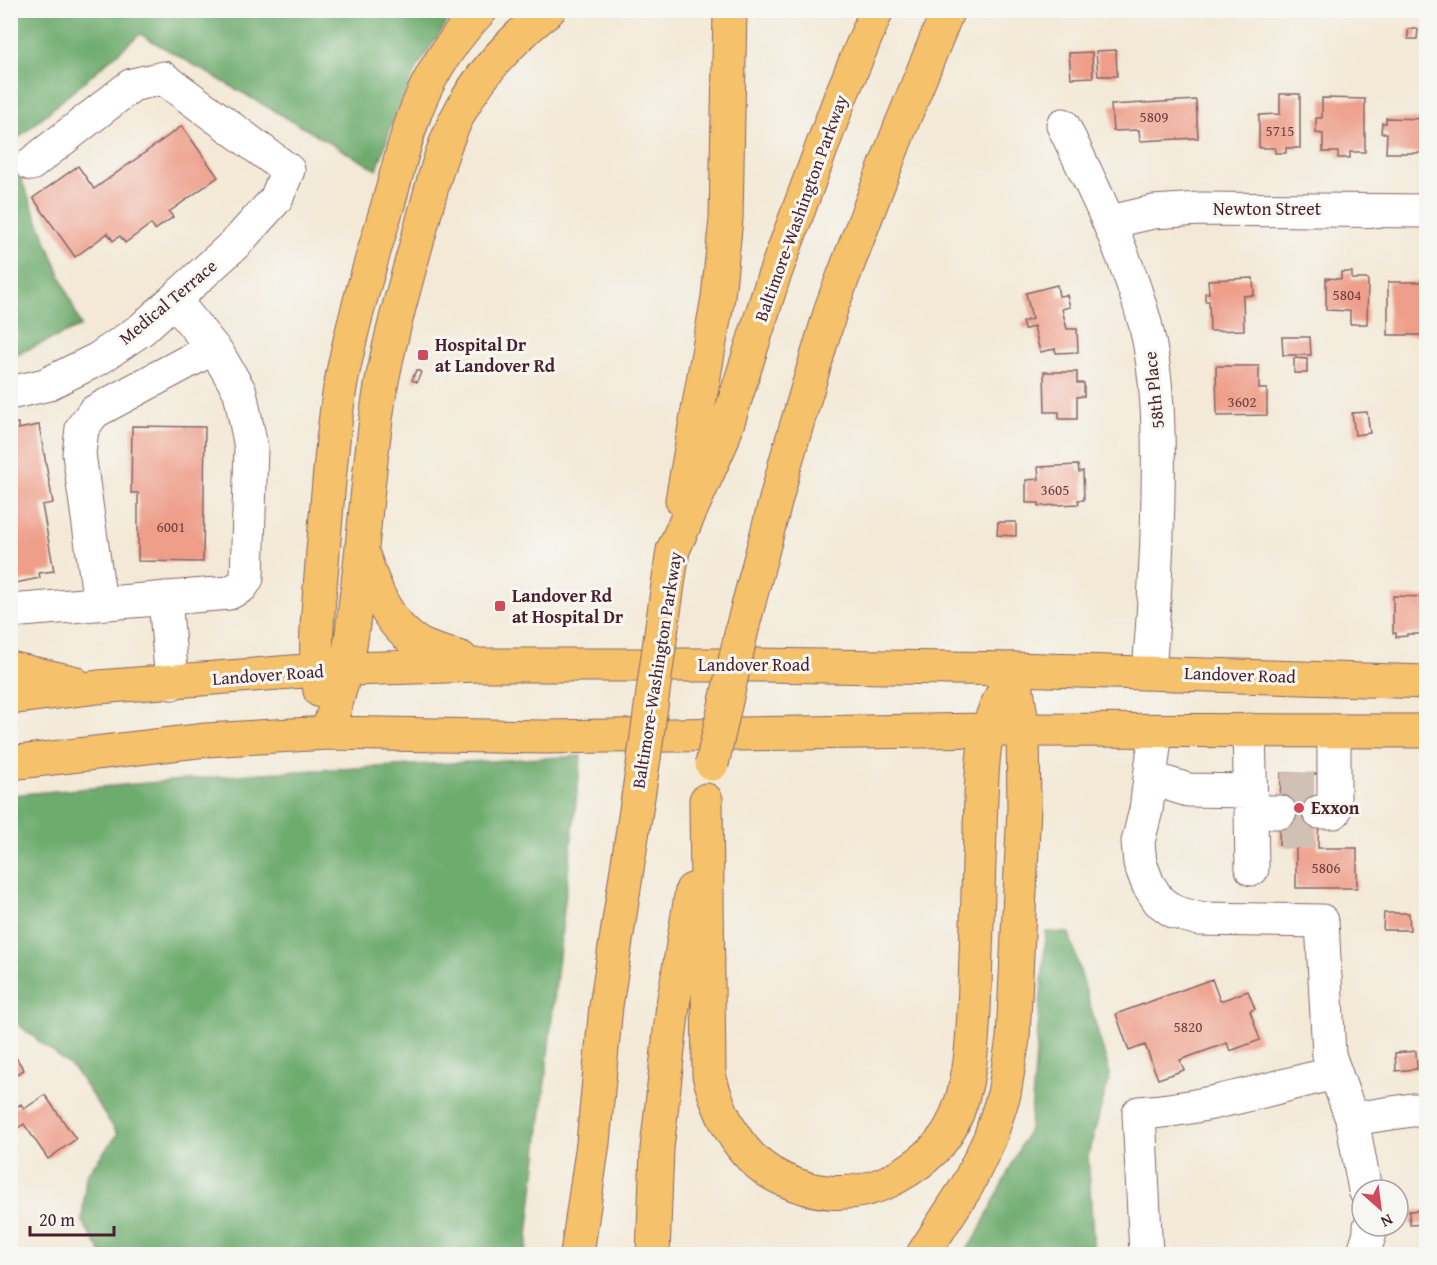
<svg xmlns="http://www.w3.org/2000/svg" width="1437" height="1265" viewBox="0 0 1437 1265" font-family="'Gentium Book Plus',serif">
<rect width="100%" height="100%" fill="#f6f6f2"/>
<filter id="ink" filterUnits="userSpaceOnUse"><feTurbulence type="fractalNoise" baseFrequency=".0167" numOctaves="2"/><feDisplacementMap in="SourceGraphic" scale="12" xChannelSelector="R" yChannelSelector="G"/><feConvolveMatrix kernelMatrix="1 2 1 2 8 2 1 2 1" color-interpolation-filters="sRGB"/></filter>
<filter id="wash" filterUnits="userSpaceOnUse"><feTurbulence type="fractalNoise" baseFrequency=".008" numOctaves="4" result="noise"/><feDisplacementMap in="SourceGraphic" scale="24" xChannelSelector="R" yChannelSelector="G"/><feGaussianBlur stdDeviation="1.35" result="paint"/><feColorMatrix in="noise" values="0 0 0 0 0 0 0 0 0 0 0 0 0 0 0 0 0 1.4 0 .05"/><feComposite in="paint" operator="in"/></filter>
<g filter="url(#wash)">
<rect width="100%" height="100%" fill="#f3e9d6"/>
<path fill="#6eac6e" stroke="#5c664c" stroke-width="1.5" d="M11,11h446l-7,7 -34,51 -22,49 -17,52 -237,-136 -129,110z
M10,152l71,174 -59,26 -11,4z
M581,756l-55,498h-424l-20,-33 4,-46 32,-41 -44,-65 -63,-50v-224l251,-22z
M1046,932l23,1 41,141 -22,82 6,98h-131l13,-17 54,-110z"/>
<g id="blocks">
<path fill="#ee9e89" d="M1408,29h10l-1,10h-9z
M1116,50l1,26h-19l-2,-25z
M1092,52l1,25 -22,1 -2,-25z
M1280,94h20v54h-14v5h-11v-5h-16v-33l21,-1z
M1322,98l43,1v53h-15v6h-12v-6h-15v-18l-7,-1v-15h6z
M1196,100l2,38 -58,3 -1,-11 -26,1 -2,-26z
M1386,118l40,1v34h-40l1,-20h-6l1,-10h4z
M182,126l36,51 -49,35 4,5 -18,13 -4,-6 -26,19 -5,-7 -7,5 -5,-8 -33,24 -42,-59 45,-32 16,23z
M1341,272h11v7h16l-1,45h-17v-13l-24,-1v-32l15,1z
M1253,278l1,17 -11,1 1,34 -34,1 -1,-30h-4v-8h4l-1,-13z
M1388,282h37l-1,53h-36z
M1057,285l2,11 8,-1 3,12 -8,2 5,20h10l1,23 -22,1 -1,-4 -15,3 -6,-26 -10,4 -2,-8 10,-3 -6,-26z
M1282,337h28l1,18h-28z
M1294,358l13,1v14h-13z
M1216,366h43v23h8v26l-50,1z
M416,370l5,2 -4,10 -5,-2z
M1044,372h33v11h7v13l-7,1v22h-18v-7h-14z
M1367,412l3,21 -15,2 -3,-22z
M18,423v6l21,-4 14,78 -11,2 12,66 -15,2 1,5 -30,6v-160z
M132,426l73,1 -2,135 -65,-1v-68h-7z
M1078,465l1,7 4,-1 1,29h-6l1,4 -40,2v-3h-13v-23l13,-1 -1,-12z
M998,522h18v14l-19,-1z
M1393,596l33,1v37h-19v2l-11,1v-4h-3z
M1281,773l39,1 -2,74h39v40h-61v-40h2v-2l-19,-1z
M1384,913h25l1,17h-27z
M1212,979l8,22 28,-10 7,18 -5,2 10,29 -30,11 -3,-8 -47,17 4,10 -26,9 -13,-34 -16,6 -13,-37z
M1416,1051l1,18 -21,2 -1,-18z
M15,1056l9,14 -14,8v-20z
M45,1095l31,44 -28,20 -24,-35 -6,4 -8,-11v-6l11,-7 3,5z
M1426,1210v14l-16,1 -1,-14z"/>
</g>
</g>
<g filter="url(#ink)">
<use href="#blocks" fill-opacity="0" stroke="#856667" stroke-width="1.5"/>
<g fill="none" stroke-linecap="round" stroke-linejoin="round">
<path stroke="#d1c1b4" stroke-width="33" stroke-dasharray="33 16" stroke-linecap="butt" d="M1281,789h39
M1280,832h39"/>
<g stroke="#856667" stroke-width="35">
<path id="minor" d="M1063,125c31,64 63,128 82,198 14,55 14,115 13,172 -1,59 -4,118 -9,177
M1110,222l43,-10 47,-3 226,2
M10,393l35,-8 53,-26 44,-30 95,-87 39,-43 12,-29 -125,-92 -31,7 -101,79
M165,598l7,85
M100,603l-21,-149 3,-26 12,-16 119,-64
M10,611l219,-18 13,-7 5,-8 4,-131 -11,-55 -22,-38 -44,-54
M1249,730l2,82h29
M1156,731l-10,79 -8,32 2,21 8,21 11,17 15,11 25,7 123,2 7,134 23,64 13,71
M1150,778l38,12 62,1
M1251,812l1,57
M1319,812h15v-81
M1352,1119l60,-9h14
M1146,1254l-7,-141c67,-4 131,-25 196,-40
M1363,1254l7,-21v-7"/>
</g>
<g stroke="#856667" stroke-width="35">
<path id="major" d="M364,557c11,32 24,70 57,88 12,6 27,9 40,13
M10,668l63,14
M320,691c-8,-46 0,-94 3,-140 5,-54 8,-109 17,-163 11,-61 29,-120 47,-180 11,-37 19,-76 35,-112 13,-30 36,-63 59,-86
M10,698l88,-11 219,-17 164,-5h278l255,4 412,13
M328,733c5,-21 12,-41 17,-62 6,-23 8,-48 11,-72 9,-69 13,-138 24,-207 9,-51 23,-101 37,-150 13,-45 22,-93 45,-134 21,-38 53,-71 87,-98
M10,763l196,-23 122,-7 217,4 442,-7 439,1"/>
</g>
<g stroke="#856667" stroke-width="35">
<path id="highway" d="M682,500l36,-203 8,-78 4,-209
M743,625l43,-164 46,-155 68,-178 48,-118
M662,626l11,-76 49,-109 51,-162 67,-181 37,-88
M706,800l3,275c11,42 31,85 73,104 33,16 71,19 105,3 25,-12 50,-30 64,-55 22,-43 22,-95 24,-142 2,-51 3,-103 5,-154 1,-30 1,-70 7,-99 4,-18 19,-45 27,-63
M577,1254l16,-111 13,-137 38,-248
M653,1254l4,-105 16,-144 19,-115
M923,1254l44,-68 23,-48 14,-44 9,-55 11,-232 -1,-77 -9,-61"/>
</g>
<use href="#minor" stroke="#fff" stroke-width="33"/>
<use href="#major" stroke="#f5c16b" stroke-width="33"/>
<use href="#highway" stroke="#f5c16b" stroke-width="33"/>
<g stroke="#856667" stroke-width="35" stroke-linecap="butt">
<path id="highway-bridge" d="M644,758l18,-132
M712,764l31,-139"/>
</g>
<use href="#highway-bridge" stroke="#f5c16b" stroke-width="33"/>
</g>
</g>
<g fill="#d1495b" stroke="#f6f6f2" stroke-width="2">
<rect x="417" y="349" width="12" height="12" rx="3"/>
<rect x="494" y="600" width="12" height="12" rx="3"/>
<circle cx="1299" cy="808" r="6"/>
</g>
<g text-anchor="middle" stroke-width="6" stroke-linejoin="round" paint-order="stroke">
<g font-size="15" fill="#733f42">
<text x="1154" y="122">5809</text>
<text x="1280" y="136">5715</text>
<text x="1347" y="300">5804</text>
<text x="1242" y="407">3602</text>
<text x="1055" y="495">3605</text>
<text x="171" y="532">6001</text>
<text x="1326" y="873">5806</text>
<text x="1188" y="1032">5820</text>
</g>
<g font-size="18" fill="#4a1f2b" stroke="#f6f6f2">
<text transform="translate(801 208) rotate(-70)" y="6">Baltimore-Washington Parkway</text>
<text x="1267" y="215">Newton Street</text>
<text transform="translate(168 302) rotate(-40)" y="6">Medical Terrace</text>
<text transform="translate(1154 390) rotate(-96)" y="6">58th Place</text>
<text x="754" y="671">Landover Road</text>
<text transform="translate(657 670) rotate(-81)" y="6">Baltimore-Washington Parkway</text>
<text transform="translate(268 675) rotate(-4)" y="6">Landover Road</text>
<text transform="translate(1240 675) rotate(2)" y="6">Landover Road</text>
</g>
<g font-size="18" font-weight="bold" fill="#4a1f2b" stroke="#f6f6f2" text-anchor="start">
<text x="435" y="351">Hospital Dr<tspan x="435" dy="21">at Landover Rd</tspan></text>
<text x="512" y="602">Landover Rd<tspan x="512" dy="21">at Hospital Dr</tspan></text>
<text x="1311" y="814">Exxon</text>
</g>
</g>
<rect width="1437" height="1265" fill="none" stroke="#f6f6f2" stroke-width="36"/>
<g transform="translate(1380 1208) rotate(152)"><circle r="28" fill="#f6f6f2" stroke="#b1a0a2" stroke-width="1.5"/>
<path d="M0-4.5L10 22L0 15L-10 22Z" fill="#d1495b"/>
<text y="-9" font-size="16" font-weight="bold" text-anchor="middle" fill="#4a1f2b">N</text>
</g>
<path d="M30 1226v9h84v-9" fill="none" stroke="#4a1f2b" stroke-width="3"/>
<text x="39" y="1226" font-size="18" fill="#4a1f2b" stroke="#f6f6f2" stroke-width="4.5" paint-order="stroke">20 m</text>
</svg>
